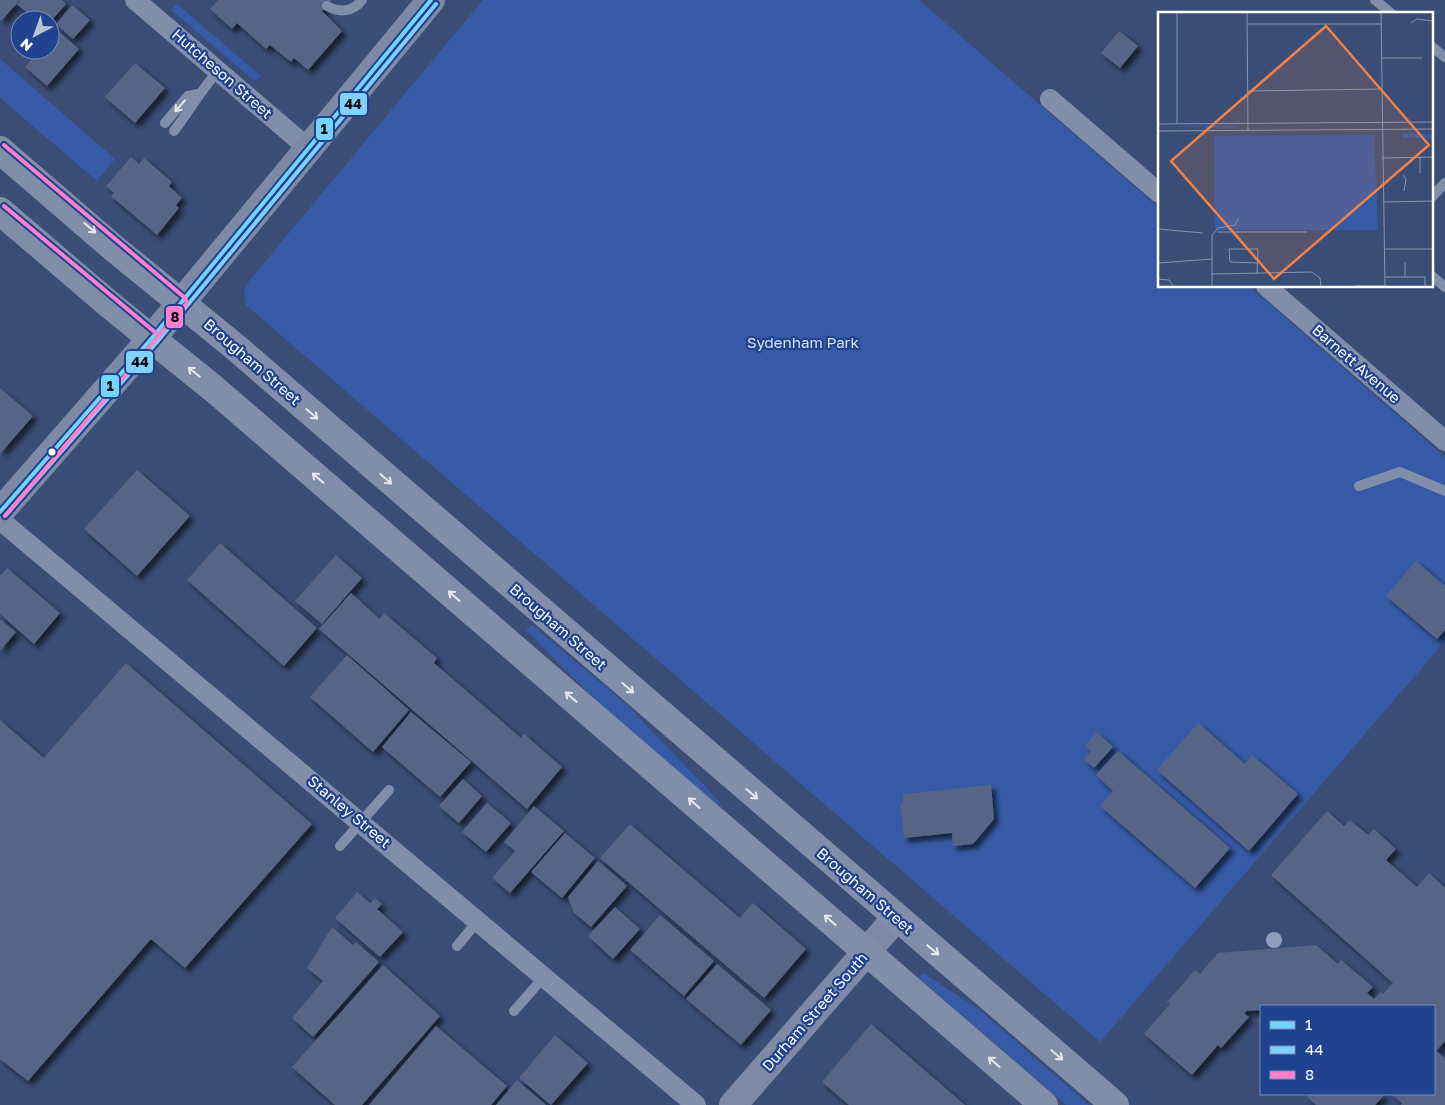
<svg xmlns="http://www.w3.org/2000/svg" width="1445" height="1105" viewBox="0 0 1445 1105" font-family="'Golos Text',sans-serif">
<defs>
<filter id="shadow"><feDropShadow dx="4.5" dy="4.5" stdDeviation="2.5" flood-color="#0009"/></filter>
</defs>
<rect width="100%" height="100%" fill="#3a4d76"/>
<path fill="#365aa5" d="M483,0h436l240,208v78h90l196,171v184l-345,401 -854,-737 -2,-13 5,-11z
M177,4l84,72 -4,4 -6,-2 -80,-68z
M0,59l115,100 -18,22 -97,-83z
M532,625l94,79 94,98 -3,3 -116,-99 -75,-76z
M923,973l54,35 112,97h-23l-147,-127z"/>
<path fill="#566586" filter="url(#shadow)" d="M0,0h20l-19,21 -1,-1z
M21,0h41l4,4 -16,18v-2h-27l-2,-2 5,-6 -9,-8z
M218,0h114l-10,11 20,20 -34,39 -14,-12 -3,4 -21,-17 -4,4 -29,-26 -5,6 -22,-20z
M72,5l18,15 -17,19 -17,-15z
M57,30l22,19 -32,37 -22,-19 15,-17h10v-12z
M1119,31l19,15 -18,22 -19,-15z
M135,63l30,25 -30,35 -30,-26z
M131,157l8,7 5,-6 28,24 -3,4 13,12 -6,7 3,3 -22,27 -46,-39 3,-3 -8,-7z
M0,388l33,28 -33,38z
M137,470l53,46 -53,60 -53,-47z
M220,543l97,85 -33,38 -97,-86z
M336,555l26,23 -40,46 -27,-23z
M1416,561l29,25v44l-8,9 -51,-43z
M7,568l53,45 -26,31 -34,-30v-38z
M351,593l29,26 4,-6 53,45 -3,5 87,75 3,-4 38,33 -35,42 -208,-180z
M0,619l16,13 -16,19z
M347,655l62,55 -36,42 -63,-55z
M126,663l186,161 -127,144 -34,-29 -123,142 -28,-22v-339l44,38z
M411,712l60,50 -31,35 -58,-50z
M1198,723l47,41 7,-9 46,39 -49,57 -92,-81z
M1097,732l16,15 -19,21 -10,-9 7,-8 -6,-5z
M1118,751l112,97 -35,40 -95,-82 13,-15 -17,-16z
M463,779l19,17 -23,27 -20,-17z
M991,785l3,34 -21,25 -20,2 -1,-13 -48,5 -4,-34 3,-2v-8z
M487,803l24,20 -25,29 -24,-20z
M534,806l30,25 -54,62 -18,-15 23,-27 -11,-9z
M1327,811l17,15 6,-6 18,15 6,-6 22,20 -10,11 31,27 12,-14 16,15v153l-9,10 9,7v47h-44l1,-2 -11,-9h43v-88h-173v4l-14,1 -3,2 5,4 -28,31 -3,-3 -26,30 -48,-41 26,-30 -3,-2 28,-32 5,4 18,-21 98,-8 22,19 3,-4 32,27 -6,6 7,6 7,-7 2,2 10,-11 -122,-108z
M630,824l110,94 13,-15 53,46 -42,49 -164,-140z
M565,833l30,25 -33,40 -31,-26z
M598,861l29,25 -36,41 -17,-14 -6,-16z
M357,892l13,11 5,-5 7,6 -5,5 26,23 -23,25 -45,-39z
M615,907l25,22 -27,30 -25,-23z
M660,915l54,46 -30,35 -54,-46z
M332,927l21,18 3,-3 23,20 -66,75 -21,-19 31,-37 -16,-13z
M717,964l54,46 -30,35 -55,-46z
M383,965l57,51 -78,89h-27l-43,-38z
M871,1024l94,81h-116l-27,-23z
M436,1026l71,60 -16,19h-122z
M555,1035l33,28 -37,42 -32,-27z
M517,1080l29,25h-50z
M1309,1094h76l-10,11h-59l-9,-8z"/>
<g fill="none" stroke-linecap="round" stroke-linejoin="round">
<path stroke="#818ea9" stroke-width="10" d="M1375,0l17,14
M327,6c12,7 26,6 35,-6
M1431,46l14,11
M165,123l23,-27 10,-2
M174,131c16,-21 27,-41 44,-60
M1431,198l14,-15
M1431,275l14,12
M1359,486l41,-14 45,19
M340,846l49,-56
M457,946l20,-24
M514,1011l29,-33"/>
<path stroke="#818ea9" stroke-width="20" d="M135,0l174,149
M1050,99l109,94
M1266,286l179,155
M0,520l696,585"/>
<path stroke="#7e89a6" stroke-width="28" d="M0,512l152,-174 279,-338
M733,1105l163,-187"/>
<path stroke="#818ea9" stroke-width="28" d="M0,150l116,100 118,96 881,759
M0,211l110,94 104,84 830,716"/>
<g stroke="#21438f" stroke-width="8">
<path id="bus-1" d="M0,512l152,-174 279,-338"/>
</g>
<g stroke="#21438f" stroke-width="8">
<path id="bus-2" d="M5,516l152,-174 279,-338"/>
</g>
<g stroke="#21438f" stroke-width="8">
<path id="bus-3" d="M4,145l181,153 2,5 -182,213
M4,206l152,127"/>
</g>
<use href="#bus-1" stroke="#73d5fb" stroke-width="4"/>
<use href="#bus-2" stroke="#80d1ff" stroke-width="4"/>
<use href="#bus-3" stroke="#ff80cb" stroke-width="4"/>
</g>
<circle fill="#909ebe" cx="1274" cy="940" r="8"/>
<defs><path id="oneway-shaft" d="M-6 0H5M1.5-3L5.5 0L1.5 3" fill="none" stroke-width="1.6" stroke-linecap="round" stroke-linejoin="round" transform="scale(1.25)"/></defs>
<g stroke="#e6e8ee">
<use href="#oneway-shaft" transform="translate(180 106) rotate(131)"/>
<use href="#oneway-shaft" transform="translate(90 228) rotate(41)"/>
<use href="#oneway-shaft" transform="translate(194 372) rotate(-141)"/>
<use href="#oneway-shaft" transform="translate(312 414) rotate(41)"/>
<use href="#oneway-shaft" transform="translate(318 478) rotate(-139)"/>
<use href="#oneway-shaft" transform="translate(386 479) rotate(41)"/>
<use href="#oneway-shaft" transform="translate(454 596) rotate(-139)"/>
<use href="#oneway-shaft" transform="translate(628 688) rotate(41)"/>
<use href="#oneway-shaft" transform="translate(571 697) rotate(-139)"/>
<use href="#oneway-shaft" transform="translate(752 794) rotate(41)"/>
<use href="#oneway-shaft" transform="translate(694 803) rotate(-139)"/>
<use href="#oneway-shaft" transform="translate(830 920) rotate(-139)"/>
<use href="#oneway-shaft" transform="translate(933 950) rotate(40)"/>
<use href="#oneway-shaft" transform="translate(1057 1055) rotate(40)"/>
<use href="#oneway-shaft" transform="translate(994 1062) rotate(-139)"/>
</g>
<circle fill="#fff" stroke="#21438f" stroke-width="2" cx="52" cy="452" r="4.5"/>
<g text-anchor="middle" stroke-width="4.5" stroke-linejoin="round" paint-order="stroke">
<g font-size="15" fill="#fff" stroke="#21438f">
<text transform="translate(222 74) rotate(41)" y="5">Hutcheson Street</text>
<text transform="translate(252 362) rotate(41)" y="5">Brougham Street</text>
<text transform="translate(1356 364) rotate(41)" y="5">Barnett Avenue</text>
<text transform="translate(558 627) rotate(41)" y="5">Brougham Street</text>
<text transform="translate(349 812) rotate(40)" y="5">Stanley Street</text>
<text transform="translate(865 891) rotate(41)" y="5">Brougham Street</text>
<text transform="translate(815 1012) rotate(-49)" y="5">Durham Street South</text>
</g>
<g font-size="15" fill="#d6e1f9" stroke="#21438f">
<text x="803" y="348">Sydenham Park</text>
</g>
</g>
<g transform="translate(1158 12)">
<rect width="275" height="275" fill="#3a4d76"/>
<path d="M0,114h82l-10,2zM244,122h31v4h-31zM216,123l4,95h-163l-1,-94z" fill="#365aa5"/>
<path fill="none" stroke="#8994ad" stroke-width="1" d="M19,0v112M89,0l1,118M223,0l4,275M253,11l6,-4 16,2M89,12h134M223,46h41M90,79l133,-2M0,112l275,-2M0,119l275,-2M262,145v16M224,146l51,-1M245,163l3,4 -2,12M225,190l50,-1M0,217l45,4M59,220h90M226,237h49M0,251l54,-4M99,251l-27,-1 -1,-13h29l-1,24M54,262l100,-2 8,6 1,9M227,265h20v-15M247,265h20v10M0,267l11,1 5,7M198,274h29M54,275v-52l6,-7 17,-3 3,-6"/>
<path fill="#ee8249" fill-opacity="0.15" stroke="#ee8249" stroke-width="2.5" d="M168,14l103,119 -155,134 -103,-118z"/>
<rect width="275" height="275" fill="none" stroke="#fff" stroke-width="2.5"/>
</g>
<g stroke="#21438f" stroke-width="2">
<rect x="339" y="92" width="29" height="24" rx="5" fill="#80d1ff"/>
<rect x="315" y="117" width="19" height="24" rx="5" fill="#73d5fb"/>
<rect x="165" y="305" width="19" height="24" rx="5" fill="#ff80cb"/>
<rect x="125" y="350" width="29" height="24" rx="5" fill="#80d1ff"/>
<rect x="100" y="374" width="20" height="24" rx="5" fill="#73d5fb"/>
</g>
<g font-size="14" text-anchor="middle" font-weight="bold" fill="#111">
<text x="353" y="109">44</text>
<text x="324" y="134">1</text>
<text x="175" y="322">8</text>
<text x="140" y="367">44</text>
<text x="110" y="391">1</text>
</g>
<rect x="1260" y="1005" width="175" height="90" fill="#21438f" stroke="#7a8ebc"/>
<rect x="1270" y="1021" width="25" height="8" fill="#73d5fb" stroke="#7a8ebc"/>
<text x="1305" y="1030" font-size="15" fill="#ffffff">1</text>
<rect x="1270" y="1046" width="25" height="8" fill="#80d1ff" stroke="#7a8ebc"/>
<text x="1305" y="1055" font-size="15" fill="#ffffff">44</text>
<rect x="1270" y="1071" width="25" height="8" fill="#ff80cb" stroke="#7a8ebc"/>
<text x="1305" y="1080" font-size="15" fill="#ffffff">8</text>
<g transform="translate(35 35) rotate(221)"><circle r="24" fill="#21438f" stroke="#7a8ebc"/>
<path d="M0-4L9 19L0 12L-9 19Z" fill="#bac1cf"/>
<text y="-8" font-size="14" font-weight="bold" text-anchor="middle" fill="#ffffff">N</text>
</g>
</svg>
